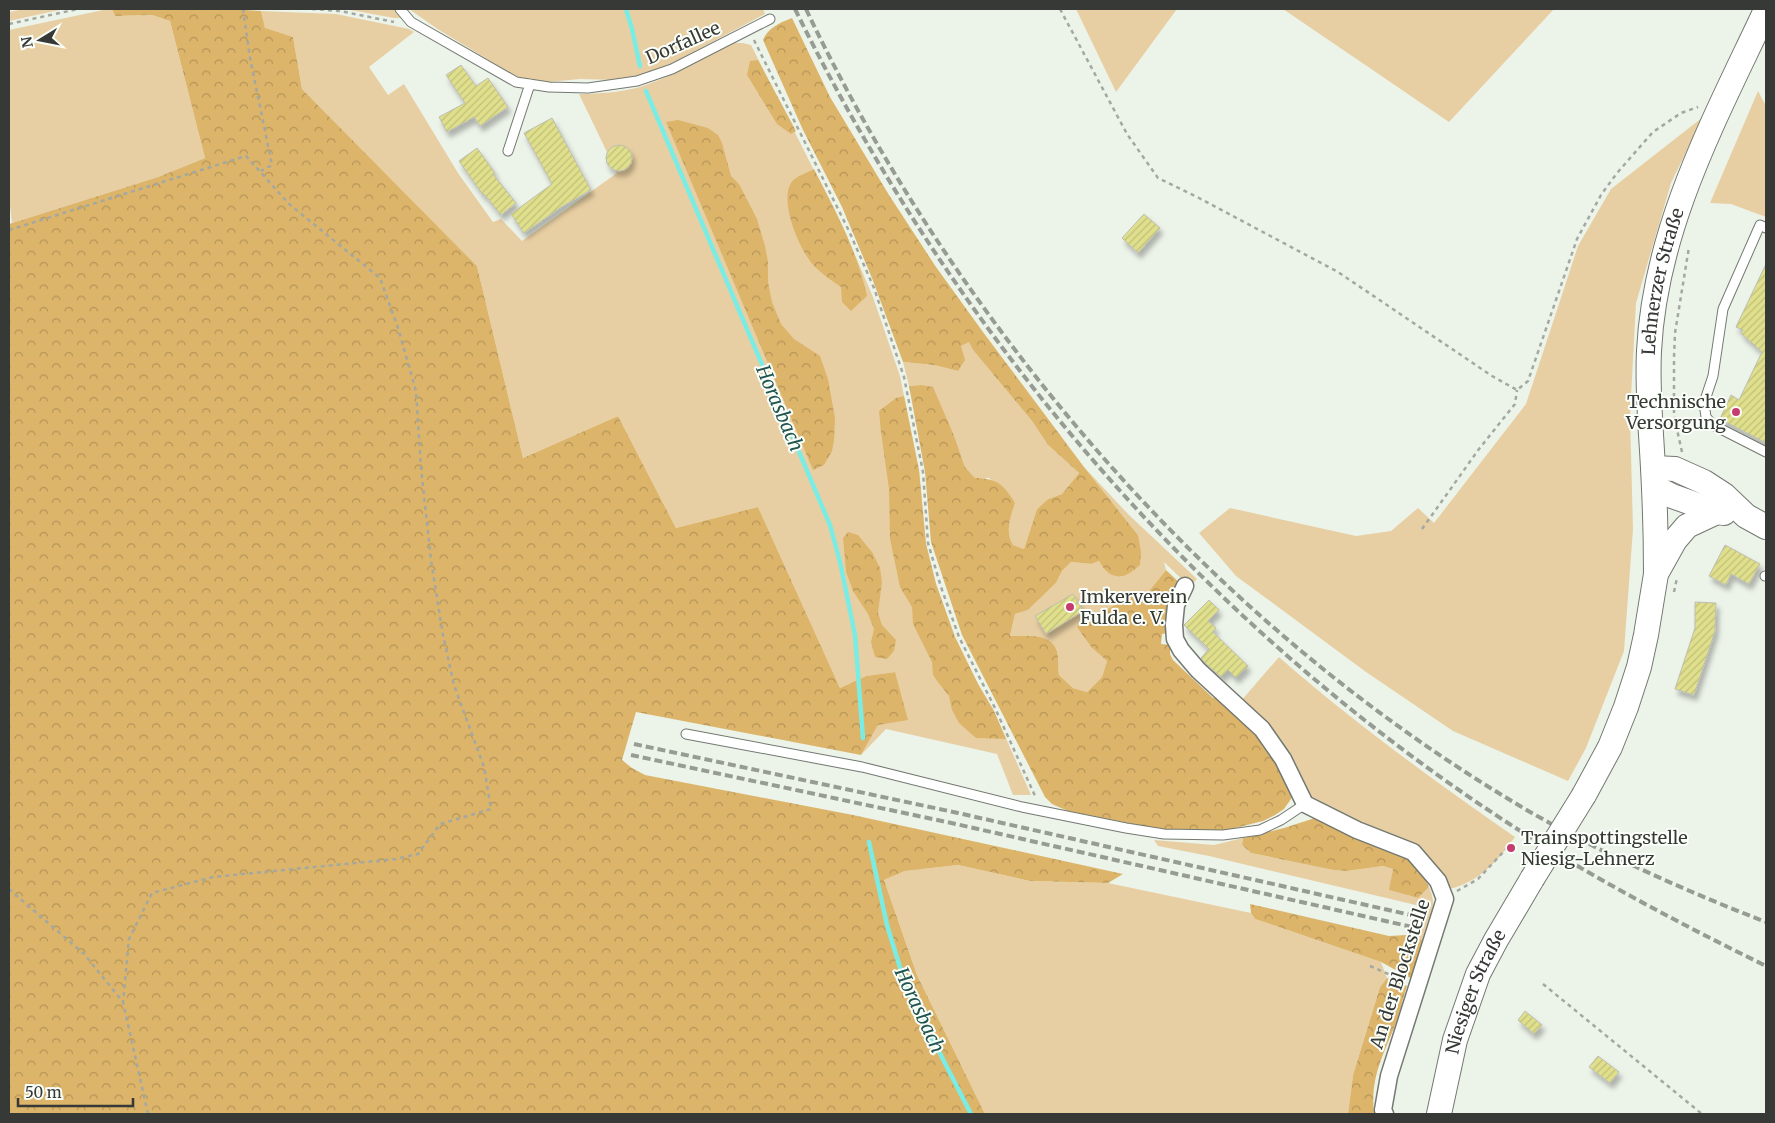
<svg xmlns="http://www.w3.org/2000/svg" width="1775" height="1123" viewBox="0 0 1775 1123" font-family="Merriweather,serif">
<defs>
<pattern id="forest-crowns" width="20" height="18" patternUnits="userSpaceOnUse" patternTransform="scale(1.25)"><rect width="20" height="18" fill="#ddb56a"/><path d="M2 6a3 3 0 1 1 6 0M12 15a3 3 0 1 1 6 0" fill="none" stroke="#b49458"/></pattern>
<pattern id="building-hatch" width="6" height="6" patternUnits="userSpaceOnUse" patternTransform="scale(1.25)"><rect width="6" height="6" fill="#dfdf8c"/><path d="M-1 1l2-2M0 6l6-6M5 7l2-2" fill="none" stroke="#c0c079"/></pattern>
<filter id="shadow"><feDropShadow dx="3" dy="5.5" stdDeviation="2.5" flood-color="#0004"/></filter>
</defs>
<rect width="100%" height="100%" fill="#ecf3e9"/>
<path fill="#e8cfa3" d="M25,9h39l-55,12v-9z
M108,9h4l3,7 37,-1 18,6 35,137 -47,19 -146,46 -3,-25v-168z
M345,9h49l7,9h-7z
M409,9h354l2,5 -81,43 -36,17 -31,6 -37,-1 -32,3 -31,-5 -78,-47z
M1076,9h101l-61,83z
M1283,9h271l-105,113z
M261,11l75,3 73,15 5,3 -45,35 19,28 16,-11 54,89 35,49 8,-3 21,22 95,-68 -38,-79c20,0 42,-2 61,-7 32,-10 63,-29 92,-44h11l8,2 95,189 27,63 27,79 4,20 15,74 7,74 10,40 19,53 23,47 16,27 37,84h-18l-16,-41 -111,-25 -25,26 17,-30 17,-53 -29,4 -26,12 -82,-181 -82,21 -58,-112 -95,42 -46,-192 -175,-177 -9,-52 -28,-8z
M1758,91l8,15v111l-35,-13 -21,-1z
M1703,117l-32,66 -35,120 -6,113 3,113 -9,122 -38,97 -18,33 -115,-50 -87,-59 -130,-96 -37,-43 31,-25 126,28 35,-5 27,-23 16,15 92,-119 52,-158 33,-57z
M969,341l4,9 59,71 16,24 31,28 -17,21 -14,5 -11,10 -13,40 -11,-4c-8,-15 -3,-27 2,-42l-26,-25h-14l-10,-11 -10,-29 -11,-23 -23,-30 -12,1 -6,-24 31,3 24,6 3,-25z
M1084,467l44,47 69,65 -7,8 -26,-25 2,8 -25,31 -7,-7 -42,54 15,13 -5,16 -15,15 -14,-4 -14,-13c-1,-8 0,-17 -2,-24 -6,-19 -32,-15 -47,-15l5,-22 13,-4 28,-27 6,-12 9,-9 19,2 9,-3c7,12 13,14 27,14l12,-40z
M1279,657c75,66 154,123 236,180 -16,23 -37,46 -66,52l-114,-74 -26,-18 -18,-43 -17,-20 -34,-32z
M1243,838l-1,7 9,8 82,17 14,1 36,-5 10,3 -3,21 28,8 11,-11c9,21 2,33 -3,54l-20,-6 16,-8 1,-13 -7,-9 -207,-49 -51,-10 -4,-6 60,5z
M958,865l72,16 78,2 143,30 4,6 126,43 6,16 -7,9 -27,88 -5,39h-363l-68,-139 -33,-95 21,-9z"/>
<path fill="url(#forest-crowns)" d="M112,9h121l28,2 4,17 28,9 9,52 175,177 46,192 95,-42 58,112 82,-21 82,181 26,-12 29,-4 13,48 -30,5 -17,30 -225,-43 -14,48 10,8 13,7 208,40 270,59 -15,9 -78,-2 -72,-16 -53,6 -21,9 33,95 68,139h-976v-890l149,-47 47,-19 -35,-137 -18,-6 -37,1z
M792,18l38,79 59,98 47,72 47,65 101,135 54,68 3,17 -1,13c-4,3 -9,8 -14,10 -12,5 -22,-4 -27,-14l-8,3 -20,-2 -9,9 -6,12 -28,27 -13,4 -5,22c15,0 41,-4 47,15 2,7 1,16 2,24l14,13 14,4 15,-15 5,-16 -15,-13 -15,-21 57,-33 7,7 25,-31 16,15 -13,48 -7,1 -1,10 9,1v9l3,6 40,38 5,-5 42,42 33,52 -2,12 -7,10 -9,6 -12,6 -40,10 -65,-2 -90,-18 -16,-7 -7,-7 -83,-162 -31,-93 -6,-70 -16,-86 12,-1 12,2 22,51 10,29 10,11c22,0 29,7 40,25 -5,16 -10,27 -2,42l11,4 13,-40 11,-10 14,-5 17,-21 -31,-28 -16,-24 -59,-71 -4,-8 -8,4 4,14 -7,11 -24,-6 -31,-3 -31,-84 -30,-71 -39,-77 -40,-90c5,-12 16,-17 29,-22z
M758,60l38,71 -5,3 -14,-10 -30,-49 3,-14z
M678,120l30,8 10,7 4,8 9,33 8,8 18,35 8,27 3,16v20l4,20 9,22 13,15 26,17 8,23 7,39 -1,22 -2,11 -8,14 -11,5 -147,-348z
M814,169c21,41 43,81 53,127l-16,15 -9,-9 -1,-15c-9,-6 -19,-13 -27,-21 -14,-15 -35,-64 -23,-83 4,-7 16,-10 23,-14z
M904,396l15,74 7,74 10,40 19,53 23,47 16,27 12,28 -30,-1 -17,-15 -7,-13 -3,-14 -12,-15 -4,-6 -1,-13 -19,-38 -1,-17 -12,-20 -10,-48 -1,-50 -8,-57 -2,-21 17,-13z
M848,532l10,3 14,17 8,16 2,14 -4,31 4,12 14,15 -2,11 -7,8 -12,-2 -4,-15 3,-13 -6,-15 -15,-23 -7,-19 -3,-34z
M1315,818l12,4 79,33 16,18 7,14 -11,11 -29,-8 4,-21 -10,-3 -36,5 -14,-1 -82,-17 -9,-8 1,-7 41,-10z
M1250,904l139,32 17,-1 20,6 -12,39 -33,-18 -126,-43 -4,-6z
M1387,978l20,8c-4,11 -6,23 -10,34 -13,35 -27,55 -23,94h-26l5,-39 27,-88z"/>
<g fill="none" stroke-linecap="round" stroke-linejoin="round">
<path stroke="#7bece3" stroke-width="4.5" d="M626,9l6,20 8,37
M646,91l184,434 10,37 15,73 8,103
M869,842l18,83 19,62 65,127"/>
</g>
<path fill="url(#building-hatch)" stroke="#bcbdb3" filter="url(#shadow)" d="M461,65l15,21 12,-8 20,29 -28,19 -6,-9 -27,15 -8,-15 26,-14 -19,-28z
M552,118l39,72 -28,16 -39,27 -13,-19 41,-30 -28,-51z
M606 158a13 13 0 1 1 26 0a13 13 0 1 1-26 0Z
M477,148l18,25 -2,1 23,29 -15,12 -17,-21 -1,1 -24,-34z
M1144,214l16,14 -22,25 -16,-15z
M1766,264v179l-46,-24 11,-24 8,5 23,-48 -21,-19 2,-3 -7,-3z
M1725,545l35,19 -11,20 -18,-10 -5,11 -17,-9z
M1073,594l10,17 -37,23 -11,-18z
M1209,600l10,10 -11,11 8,7 -3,4 35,34 -12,12 -8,-8 -7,7 -16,-14 -4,-5 8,-9 -25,-24z
M1695,602l21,1 -1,28 -21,64 -19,-6 20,-61z
M1525,1011l17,14 -8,9 -16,-14z
M1598,1056l21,16 -9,11 -21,-16z"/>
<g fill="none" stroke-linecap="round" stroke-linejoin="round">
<g stroke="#737971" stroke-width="11">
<path id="lane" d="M400,9l11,13 105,60 33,5 39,1 49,-7 35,-12 98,-50
M508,151l22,-67
M1766,228l-6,-3 -37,84 -10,67 -9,27 2,14 7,8 53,27
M1765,576h1
M686,734l176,33 160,40 104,21 38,6 59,1 37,-5 21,-10 24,-16"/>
</g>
<g stroke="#737971" stroke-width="19">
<path id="street" d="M1185,586l-9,19 -2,20 1,14 6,11 17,20 64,59 21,30 22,45 52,26 56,22 25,29 7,18 -56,177 -6,34 2,4"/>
</g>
<g stroke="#737971" stroke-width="26">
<g id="secondary">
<path d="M1653,468l22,1 29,13 20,13 22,21 20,11"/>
<path d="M1654,487l18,9 45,16 7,1"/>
<path id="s1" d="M1656,574c0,-35 -1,-70 -3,-106 -2,-39 -6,-78 -4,-117 6,-123 66,-232 117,-341"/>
<path d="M1584,795l26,-48 16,-40 13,-40 7,-32 10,-61 19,-34 12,-14 30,-14"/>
<path id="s2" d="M1439,1114l16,-74 23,-66 18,-34 36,-61"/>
</g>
</g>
<path stroke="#a3a8a1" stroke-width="2.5" stroke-dasharray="4 4" stroke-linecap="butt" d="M243,9l7,49 22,107 -11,6
M312,9l28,2 54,11
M1060,9l67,125 31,44 41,20 139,74 154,104 25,14 11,-9 49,-142 24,-44 16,-22 36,-41 28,-19 17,-6
M9,24l69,-15
M754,40l95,191 25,57 30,89 19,95 5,71 13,44 18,50 36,71 41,90
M9,230l237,-74 43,48 91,74 18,50 18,63 5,77 10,92 12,75 11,50 30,82 7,42 -51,15 -22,30 -22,5 -183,18 -61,16 -23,46 -6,63
M1682,452l-8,-36v-59l1,-24 14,-86
M1422,529l57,-80 36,-45 2,-14
M1674,592l3,-14
M9,889l75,65 39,48 25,112
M1457,891l21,-12 29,-31
M1370,966l32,14
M1543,984l159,130"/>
<use href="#lane" stroke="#fff" stroke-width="9"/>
<use href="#street" stroke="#fff" stroke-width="16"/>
<use href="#secondary" stroke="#fff" stroke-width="24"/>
<path stroke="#969b94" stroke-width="4" stroke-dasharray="8 4" stroke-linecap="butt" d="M795,9c166,338 418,629 738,830 75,47 154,88 233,127
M806,9c45,95 98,185 158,271 149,213 331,392 556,526 76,45 163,84 246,116
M634,744l324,69 457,103
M631,755l325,69 456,103"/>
<g stroke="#737971" stroke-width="26" stroke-linecap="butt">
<path id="secondary-bridge" d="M1532,879l52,-84"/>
</g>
<use href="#secondary-bridge" stroke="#fff" stroke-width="24"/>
</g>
<g fill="#c63b70" stroke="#fbfff9" stroke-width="2">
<circle cx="1736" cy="412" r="5"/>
<circle cx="1070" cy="607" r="5"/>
<circle cx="1511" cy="848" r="5"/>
</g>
<g text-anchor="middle" stroke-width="4" stroke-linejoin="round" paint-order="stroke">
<g font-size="18" fill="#363935" stroke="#fbfff9">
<text transform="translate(683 43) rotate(-24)" y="6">Dorfallee</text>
<text dy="6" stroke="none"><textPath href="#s1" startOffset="294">Lehnerzer Straße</textPath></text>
<text transform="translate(1400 974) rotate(-72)" y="6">An der Blockstelle</text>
<text dy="6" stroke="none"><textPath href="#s2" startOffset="128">Niesiger Straße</textPath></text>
</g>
<g font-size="18" fill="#363935" stroke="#fbfff9" text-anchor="start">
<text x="1726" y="408" text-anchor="end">Technische<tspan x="1726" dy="21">Versorgung</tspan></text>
<text x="1080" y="603">Imkerverein<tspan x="1080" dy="21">Fulda e. V.</tspan></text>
<text x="1521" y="844">Trainspottingstelle<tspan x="1521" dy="21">Niesig-Lehnerz</tspan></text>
</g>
<g font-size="19" font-style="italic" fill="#225450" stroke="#fbfff9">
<text transform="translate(780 408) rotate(67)" y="7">Horasbach</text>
<text transform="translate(920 1010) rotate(65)" y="7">Horasbach</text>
</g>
</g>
<rect width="1775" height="1123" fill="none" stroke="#363935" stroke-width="20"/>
<g transform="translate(40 40) rotate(260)" stroke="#fbfff9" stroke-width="4" paint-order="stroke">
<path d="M0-4L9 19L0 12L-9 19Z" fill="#363935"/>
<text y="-8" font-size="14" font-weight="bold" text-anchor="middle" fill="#363935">N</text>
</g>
<path d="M18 1098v8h115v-8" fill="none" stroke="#363935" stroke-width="2.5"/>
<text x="25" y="1098" font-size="15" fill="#363935" stroke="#fbfff9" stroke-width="4" paint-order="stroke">50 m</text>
</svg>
